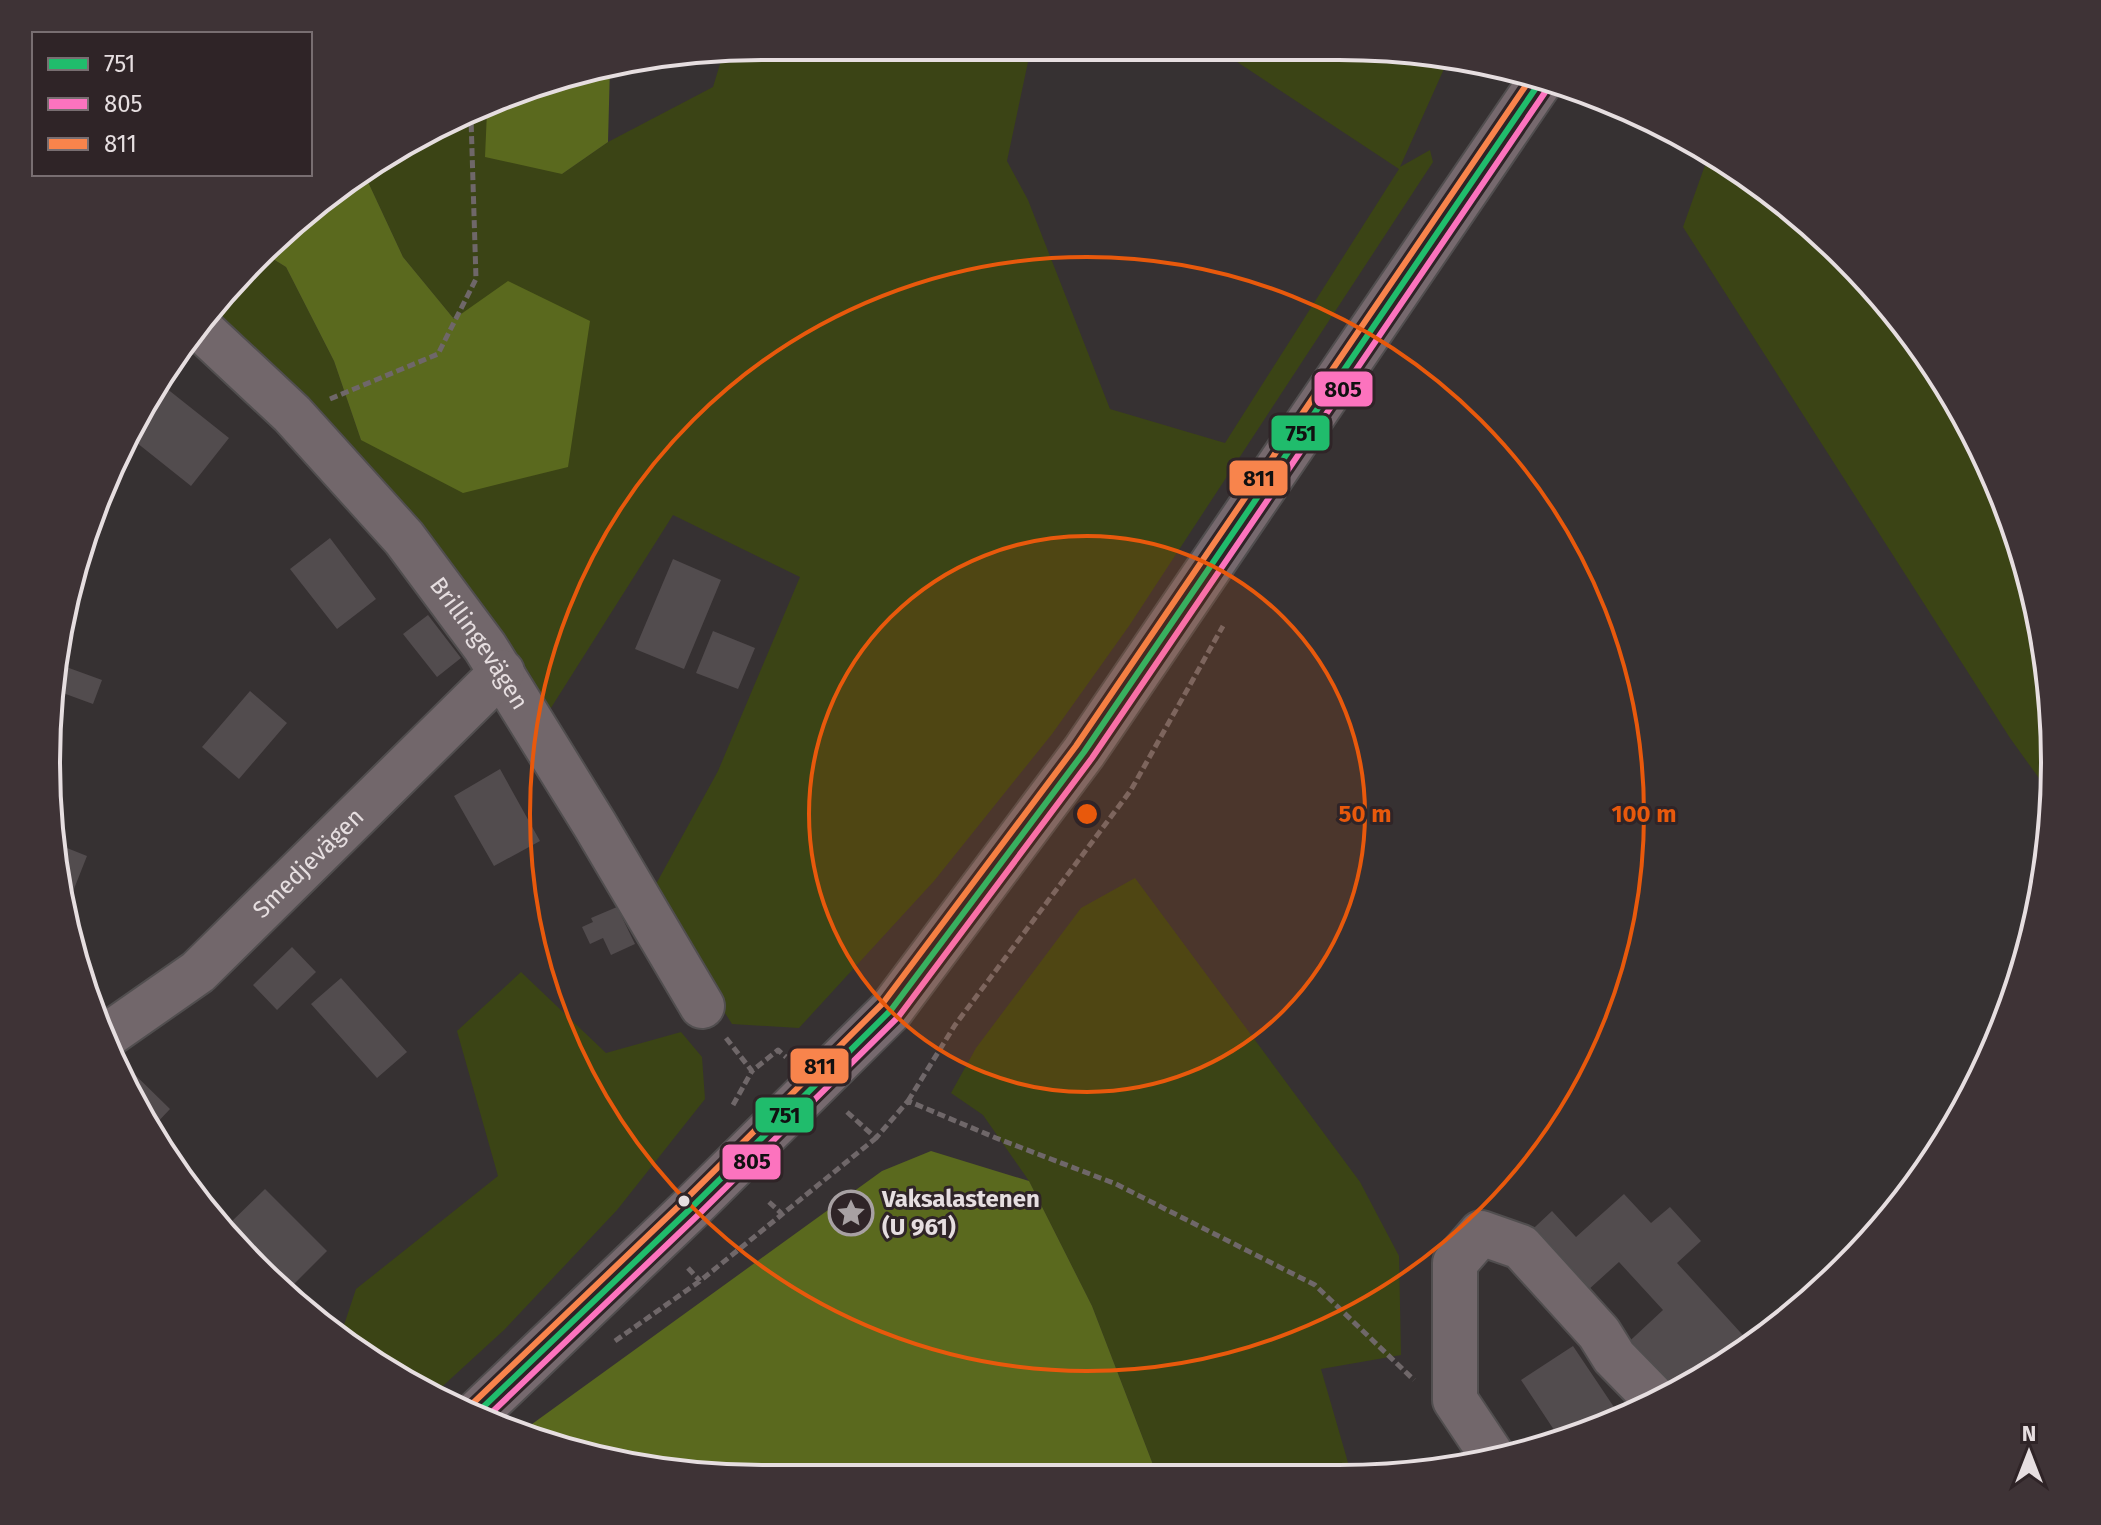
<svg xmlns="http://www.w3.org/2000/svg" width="2101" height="1525" viewBox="0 0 2101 1525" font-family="'Fira Sans',sans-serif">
<rect width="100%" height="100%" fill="#363132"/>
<path fill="#3b4415" d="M763,46h284l-19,16 -21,99 21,39 82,209 115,34 174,-274 -186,-123h126l109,14 -48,107 30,-17 3,12 -304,464 -77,108 -118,147 -135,147 -67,-4 -82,-129 68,-124 82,-194 -127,-62 -124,196 -19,-37 -218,-265 -104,-95 16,-24 41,-36 21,13 48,94 27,79 93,-121 -51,-62 -41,-88 125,-58 75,63 46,-32 105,-55 11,-36z
M1709,154l27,13 171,159 74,119 49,132 23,138 -2,80 -41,-57 -327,-511z
M1135,878l225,304 39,74 2,99 -80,14 30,104 -194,2 -65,-169 -63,-125 -46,-66 -32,-22 25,-45 105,-140z
M521,972l85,81 75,-21 21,25 3,42 -88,111 -113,120 -71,65 -28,-12 -65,-46 16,-48 142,-113 -41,-145z"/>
<path fill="#5a691e" d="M610,66l-2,76 -46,32 -77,-17 2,-46 90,-40z
M362,169l41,88 51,62 54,-38 82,40 -22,146 -105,26 -102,-53 -27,-79 -48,-94 -21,-13z
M931,1151l98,30 63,125 65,169 -442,2 -138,-23 -56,-22 361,-261z"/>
<path fill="#524c4e" d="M161,384l68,54 -38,48 -64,-51z
M330,538l46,61 -39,30 -47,-60z
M673,559l48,21 -37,89 -49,-20z
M428,615l33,43 -24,19 -34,-43z
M713,631l42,17 -17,41 -42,-16z
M58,664l44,16 -9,24 -41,-15z
M250,691l37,32 -48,56 -37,-32z
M500,769l40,72 -46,25 -40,-70z
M52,842l35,14 -21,53 -14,-53z
M617,907l18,37 -24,11 -8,-17 -13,6 -8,-17 11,-5 -2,-4z
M292,947l24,25 -39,38 -24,-25z
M341,978l66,74 -30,26 -66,-74z
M122,1062l48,47 -17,18 -35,-61z
M265,1189l62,62 -37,37 -63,-62z
M1624,1194l27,29 19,-16 31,34 -24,22 74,81 -89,52 -42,-46 43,-40 -44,-48 -42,38 -55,-61 30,-28 24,26z
M1573,1346l49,73 -9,5 -53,15 -39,-59z"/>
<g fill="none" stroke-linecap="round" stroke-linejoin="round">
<g stroke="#514e4f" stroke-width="48">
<g id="minor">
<path id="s1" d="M199,327l93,87 112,124 81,109 110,178 107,181"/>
<path id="s2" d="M102,1039l96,-67 304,-300"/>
<path d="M1493,1457l-38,-57v-137l26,-30 40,14 78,86 15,24 42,43"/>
</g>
</g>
<g stroke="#514e4f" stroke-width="48">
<path id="secondary" d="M477,1413l212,-203 202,-200 193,-258 458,-673"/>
</g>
<path stroke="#6f6769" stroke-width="5" stroke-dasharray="8 4" stroke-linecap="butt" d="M330,399l108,-45 38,-75 -5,-161
M726,1038l26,33 26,-21 8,7
M908,1101l47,-76 176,-235 92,-164
M733,1105l19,-34
M847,1112l29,26 32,-37 88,37 120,46 199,101 99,95
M769,1202l12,11
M688,1268l12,13
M615,1341l85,-60 176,-143"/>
<use href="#minor" stroke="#72676b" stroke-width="44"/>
<use href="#secondary" stroke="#76696e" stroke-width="44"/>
<g stroke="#2f2427" stroke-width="12">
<path id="bus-1" d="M477,1413l212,-203 202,-200 193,-258 458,-673"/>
</g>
<g stroke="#2f2427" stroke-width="12">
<path id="bus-2" d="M487,1417l209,-200 203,-201 193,-258 458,-673"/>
</g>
<g stroke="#2f2427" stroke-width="12">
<path id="bus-3" d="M470,1406l212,-203 201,-200 193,-257 457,-671"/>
</g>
<use href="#bus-1" stroke="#20bc6c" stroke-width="6"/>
<use href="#bus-2" stroke="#fc73be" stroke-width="6"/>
<use href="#bus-3" stroke="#f8844c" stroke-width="6"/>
</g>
<circle cx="1087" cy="814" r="278" fill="#e8590c" fill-opacity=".12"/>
<g fill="none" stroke="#e8590c" stroke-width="4">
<circle cx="1087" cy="814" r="278"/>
<circle cx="1087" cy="814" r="557"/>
</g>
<defs>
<g id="sight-ring" transform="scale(2.3)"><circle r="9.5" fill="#2f2427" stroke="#a8a1a3" stroke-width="1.5"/><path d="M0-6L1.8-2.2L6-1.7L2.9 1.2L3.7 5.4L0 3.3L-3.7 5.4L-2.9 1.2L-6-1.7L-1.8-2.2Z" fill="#a8a1a3"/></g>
</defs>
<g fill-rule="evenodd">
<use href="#sight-ring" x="851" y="1213"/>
</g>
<circle fill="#e6dee0" stroke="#2f2427" stroke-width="3" cx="684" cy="1201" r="7"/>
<g text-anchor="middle" stroke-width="6" stroke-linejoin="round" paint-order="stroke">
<g font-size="24" fill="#e6dee0" stroke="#2f2427">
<text dy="8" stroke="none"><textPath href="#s1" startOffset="424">Brillingevägen</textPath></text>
<text dy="8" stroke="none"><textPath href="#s2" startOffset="272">Smedjevägen</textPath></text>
</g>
<g font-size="24" font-weight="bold" fill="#e6dee0" stroke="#2f2427" text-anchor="start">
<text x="882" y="1207">Vaksalastenen<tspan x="882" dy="28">(U 961)</tspan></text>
</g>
</g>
<path d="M0 0H2101V1525H0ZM762 60H1339A702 702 0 0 1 2041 762V763A702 702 0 0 1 1339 1465H762A702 702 0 0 1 60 763V762A702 702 0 0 1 762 60Z" fill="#3e3336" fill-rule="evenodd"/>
<path fill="none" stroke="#e6dee0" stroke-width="4" d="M762 60H1339A702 702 0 0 1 2041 762V763A702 702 0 0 1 1339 1465H762A702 702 0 0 1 60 763V762A702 702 0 0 1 762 60Z"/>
<circle cx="1087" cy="814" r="12" fill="#e8590c" stroke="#2f2427" stroke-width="4"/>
<g font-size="24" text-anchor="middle" font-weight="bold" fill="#e8590c" stroke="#2f2427" stroke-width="6" stroke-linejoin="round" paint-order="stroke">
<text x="1365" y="822">50 m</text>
<text x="1644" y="822">100 m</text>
</g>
<g stroke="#2f2427" stroke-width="3">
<rect x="1313" y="370" width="61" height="38" rx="8" fill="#fc73be"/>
<rect x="1270" y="414" width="61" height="38" rx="8" fill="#20bc6c"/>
<rect x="1228" y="459" width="61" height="38" rx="8" fill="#f8844c"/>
<rect x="789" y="1047" width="61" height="38" rx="8" fill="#f8844c"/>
<rect x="754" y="1096" width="61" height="38" rx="8" fill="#20bc6c"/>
<rect x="721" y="1143" width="61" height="38" rx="8" fill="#fc73be"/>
</g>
<g font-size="22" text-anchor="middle" font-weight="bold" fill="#111">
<text x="1343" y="397">805</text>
<text x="1301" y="441">751</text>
<text x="1259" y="486">811</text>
<text x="820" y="1074">811</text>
<text x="785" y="1123">751</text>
<text x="752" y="1169">805</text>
</g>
<rect x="32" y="32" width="280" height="144" fill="#2f2427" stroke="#786e71" stroke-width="2"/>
<rect x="48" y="58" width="40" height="12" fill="#20bc6c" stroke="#786e71" stroke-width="2"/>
<text x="104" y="72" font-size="24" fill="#e6dee0">751</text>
<rect x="48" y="98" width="40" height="12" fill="#fc73be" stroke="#786e71" stroke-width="2"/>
<text x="104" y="112" font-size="24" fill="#e6dee0">805</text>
<rect x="48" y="138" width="40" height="12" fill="#f8844c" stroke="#786e71" stroke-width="2"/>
<text x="104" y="152" font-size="24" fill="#e6dee0">811</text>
<g transform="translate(2029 1453)" stroke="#2f2427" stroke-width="6" paint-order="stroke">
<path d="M0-6L14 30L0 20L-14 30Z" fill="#e6dee0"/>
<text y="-12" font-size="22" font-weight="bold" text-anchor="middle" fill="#e6dee0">N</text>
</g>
</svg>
